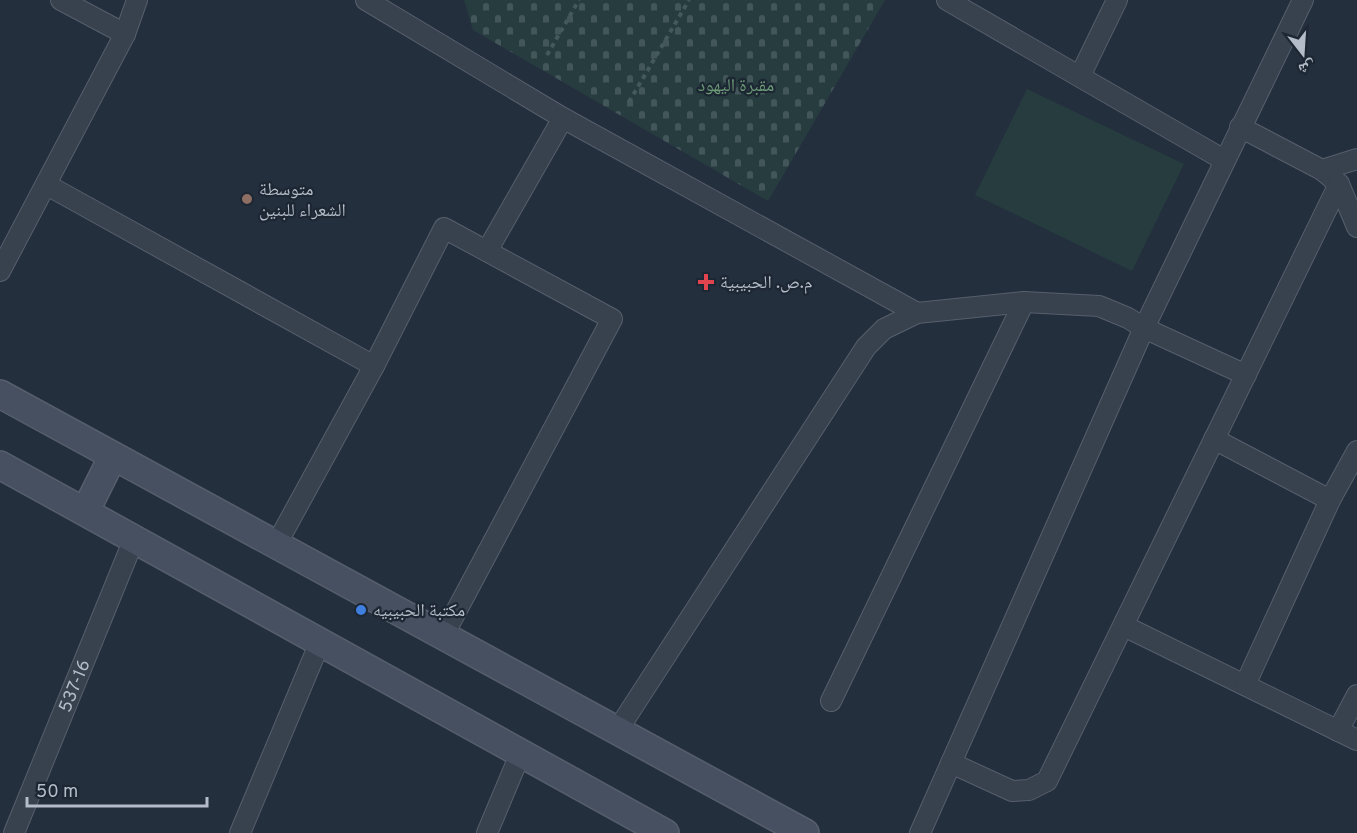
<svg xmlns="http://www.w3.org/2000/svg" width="1357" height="833" viewBox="0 0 1357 833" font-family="Overpass,'Noto Naskh Arabic',sans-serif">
<defs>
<pattern id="cemetery-stones" width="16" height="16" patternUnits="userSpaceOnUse" patternTransform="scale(1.5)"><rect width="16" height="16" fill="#263c3f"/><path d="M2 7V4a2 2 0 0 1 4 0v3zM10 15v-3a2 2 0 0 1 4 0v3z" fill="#435659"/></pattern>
</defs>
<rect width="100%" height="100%" fill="#242f3e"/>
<path fill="url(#cemetery-stones)" d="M464,0h421l-117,201 -295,-171z"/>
<path fill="#263c3f" d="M1027,89l157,75 -52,107 -157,-76z"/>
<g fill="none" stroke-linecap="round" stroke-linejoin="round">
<g stroke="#565f6c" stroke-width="22">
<g id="street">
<path d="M61,0l64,34"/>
<path d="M366,0l197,118 354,195"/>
<path d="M947,0l277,160"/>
<path d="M1080,76l37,-76"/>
<path d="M1240,127l82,43 17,14 18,43"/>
<path d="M1322,170l35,-11"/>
<path d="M47,185l327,181"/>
<path d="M487,251l76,-133"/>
<path d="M0,271l125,-237 12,-34"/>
<path d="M1214,439l116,61"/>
<path d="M276,545l98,-179 70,-138 168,91 -169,317"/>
<path d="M1124,626l233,114"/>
<path d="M1245,685l85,-185 27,-49"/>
<path d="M831,701l193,-399"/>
<path d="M617,731l249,-384 18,-18 33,-16 107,-11 75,4 29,12 16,10 102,47"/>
<path d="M1338,731l19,-36"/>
<path d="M951,763l61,28 17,-1 18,-9 292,-597"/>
<path id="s1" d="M14,833l120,-294"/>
<path d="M240,833l80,-191"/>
<path d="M487,833l34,-81"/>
<path d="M920,833l224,-505 159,-328"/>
</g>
</g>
<g stroke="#565f6c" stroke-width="30">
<path id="secondary" d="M0,394l805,439
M0,465l665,368
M85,512l28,-56"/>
</g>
<path stroke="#44595c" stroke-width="4" stroke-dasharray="4.5 4.5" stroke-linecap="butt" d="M547,55l32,-55
M629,102l60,-102"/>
<use href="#street" stroke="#38414e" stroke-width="20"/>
<use href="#secondary" stroke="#465061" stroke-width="27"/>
</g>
<circle fill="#8d6e63" stroke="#1d2633" stroke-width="2" cx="247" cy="199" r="6"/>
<path fill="#e0444e" stroke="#1d2633" stroke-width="2" d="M703 273h6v6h6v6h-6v6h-6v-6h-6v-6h6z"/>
<circle fill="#3f7fe0" stroke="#1d2633" stroke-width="2" cx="361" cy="610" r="6"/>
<g text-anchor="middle" stroke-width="4.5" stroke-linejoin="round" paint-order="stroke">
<g font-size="18" fill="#6b9a76" stroke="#1d2633">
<text x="736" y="91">مقبرة اليهود</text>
</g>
<g font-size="18" fill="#b4bcc9" stroke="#1d2633" text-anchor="start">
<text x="259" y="195">متوسطة<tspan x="259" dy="21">الشعراء للبنين</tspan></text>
<text x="720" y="288">م.ص. الحبيبية</text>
<text x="373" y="616">مكتبة الحبيبيه</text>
</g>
<g font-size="18" fill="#b4bcc9" stroke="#1d2633">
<text dy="6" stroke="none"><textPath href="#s1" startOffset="159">537-16</textPath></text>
</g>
</g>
<g transform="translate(1303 54) rotate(163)" stroke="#1d2633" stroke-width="4.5" paint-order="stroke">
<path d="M0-4.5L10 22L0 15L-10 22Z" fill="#b4bcc9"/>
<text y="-9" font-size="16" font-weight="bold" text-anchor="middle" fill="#b4bcc9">ش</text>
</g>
<path d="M27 797v9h180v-9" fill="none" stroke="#b4bcc9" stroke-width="3"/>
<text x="36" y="797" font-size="18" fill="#b4bcc9" stroke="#1d2633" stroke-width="4.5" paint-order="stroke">50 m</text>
</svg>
